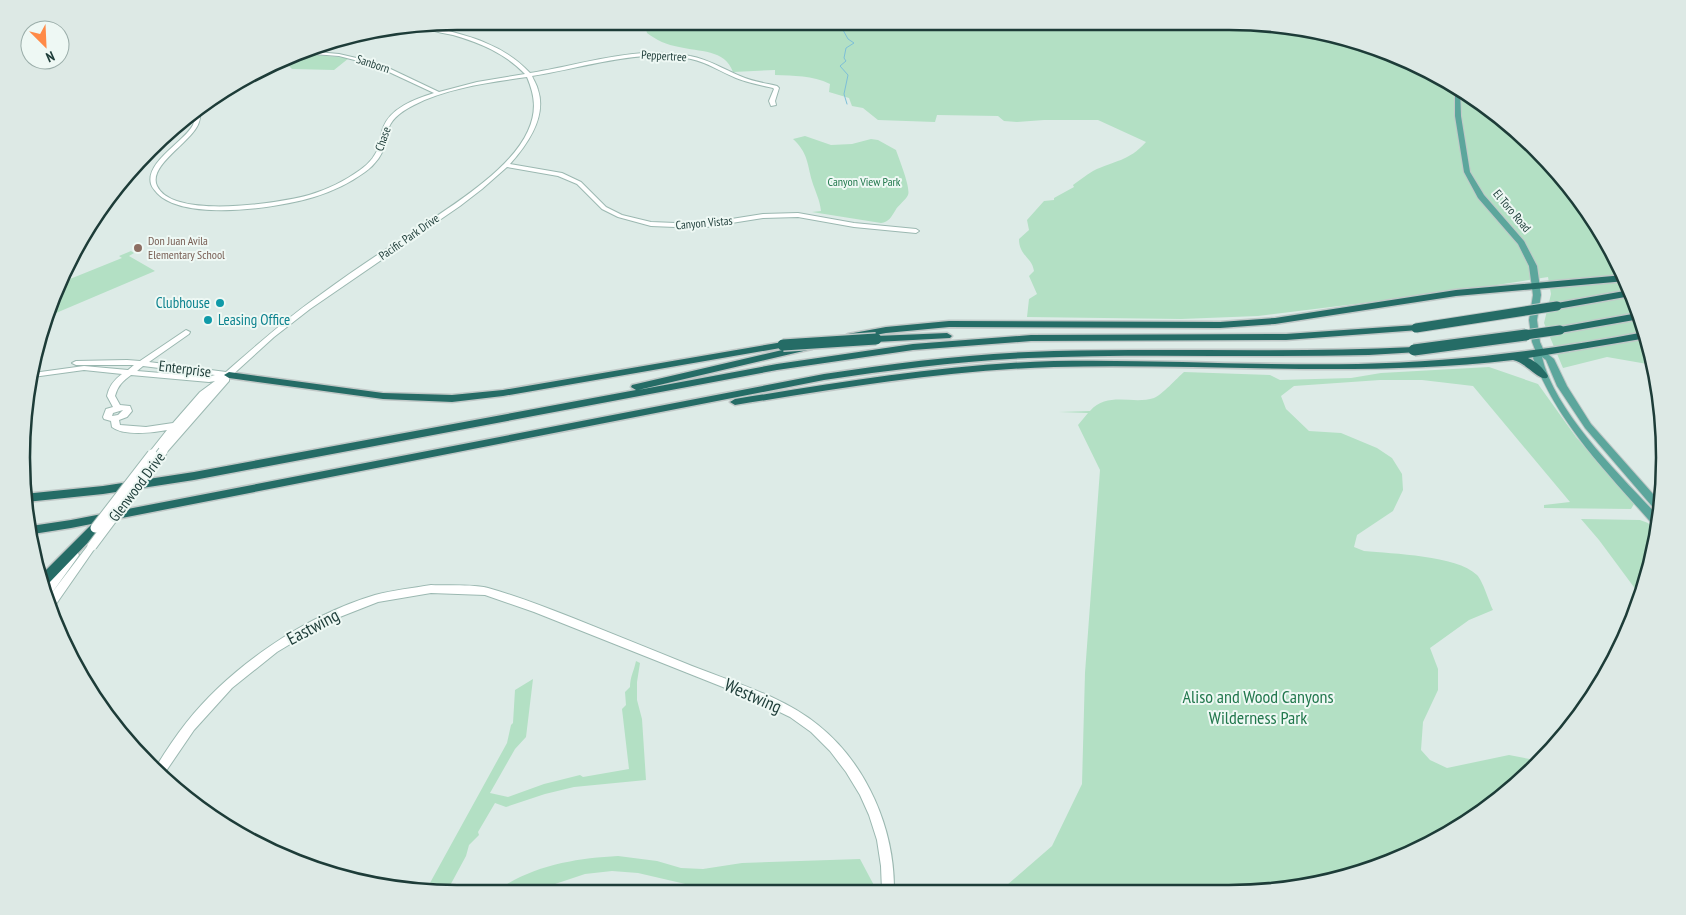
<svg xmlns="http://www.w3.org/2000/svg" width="1686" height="915" viewBox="0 0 1686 915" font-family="'PT Sans Narrow',sans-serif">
<rect width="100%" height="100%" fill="#ddebe7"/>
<path fill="#b3e0c4" d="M539,22h718l85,14 104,44 70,49 58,63 46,72 30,80 3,21 -46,-8 -44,11 -19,-45 7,-29 -3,-17 -103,16 -187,23 -77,3 -154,-2 2,-18 8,-5 -8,-18 5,-5c-2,-14 -15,-15 -15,-32l10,-9 -2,-10 17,-19 10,-1v-2l20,-11 -1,-2c7,-5 13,-10 20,-14 22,-11 35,-9 53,-29l-48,-22h-54l-27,2 -13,-1 -6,-5 -61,-1 -2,7 -57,-2 -15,-12 -11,-2 -3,-8 -20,-6 1,-8c-18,-9 -36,-8 -55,-9v-5l-42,2c-8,-23 -34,-20 -54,-25 -12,-2 -23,-7 -32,-14l-2,-8 -13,-2h-27l-33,6 -11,-1 -3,-4z
M303,54l46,4 -15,12 -42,-1 -3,-3z
M805,136l26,9 21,-1 19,-5 7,1 18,10c3,9 15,38 12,45 -3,6 -10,10 -13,16 -4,6 -6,11 -14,12l-69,-11 9,-1c-1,-11 -6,-20 -9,-30 -5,-18 -4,-28 -19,-42z
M131,251l3,2 -5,3 26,15 -99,42 -4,-4 13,-28 57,-23 -3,-2z
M1489,367l49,17 38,53 58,67 -3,5 -87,-1v-3l26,-3 -97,-116 -51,-6h-42l-86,6 -13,10 5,13 23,22 32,2 36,15 15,10 10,16 1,16 -10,21 -36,24 -3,12 10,4c29,3 92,4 113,24 6,6 12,27 16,35l-24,10 -39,28 8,21v21l-15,32 -2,28 9,10 17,8 62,-13 26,5 4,4 -2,2 -66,54 -102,51 -84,19 -285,1 52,-45 30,-62 3,-111 15,-203 -22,-45 10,-12 -29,-1 31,-1c18,-20 43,-6 64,-13 8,-3 23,-20 30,-26l86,3 10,5 71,-2 30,-5z
M1581,519l59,1 8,3 9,10 -15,65 -43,-58z
M636,661l4,2 -3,19v18l5,19 4,61 -72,7 -29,7 -39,13 -11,-4 -17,29 1,3 -10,10 -3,11 -20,37 -21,-1 82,-149 4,-18 2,-2 2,-33 18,-11 -7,58 -11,12 -25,44 18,4 36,-13 36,-9 3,2 46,-8 -7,-60 4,-4 -1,-13 5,-5c0,-10 4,-16 6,-26z
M618,856l39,5 24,7 22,1 39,-6 118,-4 17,32 -183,-5 -56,-13 -26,-2 -27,3 -54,18 -37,1c35,-27 82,-35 124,-37z"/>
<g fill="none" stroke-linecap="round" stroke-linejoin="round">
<path stroke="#7dbfd8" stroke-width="1" d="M830,22l13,8 5,9 6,4 -8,5 -2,10 2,3 -6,5 8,9 -4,19 3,10"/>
<g stroke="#9bb8b1" stroke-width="2">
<path id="secondary" d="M428,26c38,9 74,17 102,47 52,-8 106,-28 160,-17 18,3 33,13 50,20 11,5 24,7 37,10l2,2 -4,13 1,4 -5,1 -2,-5 5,-12 -1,-1c-12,-3 -25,-5 -37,-10 -15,-6 -29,-16 -45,-19 -53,-11 -107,9 -159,17 2,5 5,9 6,14 9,27 -11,55 -28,74l52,9 19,9 25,25 16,8 29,7 49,2 63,-10 35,-1 56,10 62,6 3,2 -3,2 -62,-6 -56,-10 -35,1 -63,10 -49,-2 -33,-9 -16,-8 -25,-25 -19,-8 -51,-9 -25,22 -22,17 -150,103 -36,28 -45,41v3l-63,72 -3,1 -4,-3 -4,5 -3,1 -4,-3 19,-24c-14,3 -44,6 -55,-3l-1,-6 -7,-2 -1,-2 3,-8 7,-2 -6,-11c2,-10 7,-16 15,-22l-38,-4 -51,7v-4l51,-7 44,4 6,-5h-58l-4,-2 4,-2 51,-1 13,1 46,-31 4,2 -1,2 -40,28 77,10c31,-27 61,-54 94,-77 26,-19 52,-37 79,-54 38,-26 110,-67 129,-110 9,-20 7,-35 -1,-54 -36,5 -81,11 -113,28 -10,5 -21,12 -25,22 -2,5 -2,10 -3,15 -3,12 -11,23 -21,30 -15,11 -34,20 -51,25 -35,11 -130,25 -157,-4 -2,-3 -5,-5 -6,-9 -6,-22 33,-42 42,-59 2,-5 2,-10 2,-15l5,-3c0,4 1,10 -1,15 -5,19 -52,43 -42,64 16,34 123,17 152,9 17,-5 36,-14 51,-25 9,-6 17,-16 20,-27 1,-5 1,-10 3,-15 7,-20 32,-29 51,-35l-60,-28 -35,-9 -38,-3 4,-2 34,3 39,9 61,29 38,-10 48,-8c-20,-21 -45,-31 -72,-39 -10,-2 -22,-4 -30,-8zM143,366l72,9 -7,2 -71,-6zM131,375l78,7 6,-1 -15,11 -27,31 -27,4 -26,-2 -1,-5 8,-3 5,-6 -2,-5 -10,-1 -5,-9c3,-11 8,-15 16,-21zM123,410l-5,5 -6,1 1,-3z
M92,542l3,2 2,2 -2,2 -41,59 -3,1 -3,-10 41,-54z
M74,551l3,1 2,3 -2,3 -26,36 -3,1 -3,-9 26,-34z
M431,585c17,1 41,-1 57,3 29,8 57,19 85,30 40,16 80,32 119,48 43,17 90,30 126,59 49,39 77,105 76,166h-12l-1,-25 -4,-26 -8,-25 -9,-20 -14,-23 -16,-21 -19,-19 -21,-15 -37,-18 -219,-87 -49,-17 -54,-2 -53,9 -51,20 -50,30 -45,36 -38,42 -30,44 -8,-7c9,-15 19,-30 30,-44 45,-57 119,-107 189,-128 18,-5 38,-7 56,-10z"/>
</g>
<g stroke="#c0c8c7" stroke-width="2">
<path id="primary" d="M1455,86l5,3 1,27 9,56 14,23 40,46 13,25 4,29 -4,25 3,22 4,9 10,8 13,27 24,38 70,79v10l-4,-1 -72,-84 -28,-42 -11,-26 -4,-3c13,56 79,119 118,161l-2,10 -3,-1c-47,-54 -96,-101 -122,-169l3,-6 -4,-10 -3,-22 4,-25 -4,-29 -11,-22 -40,-46 -14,-26 -9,-56z"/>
</g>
<g stroke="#c0c8c7" stroke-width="3">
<path id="highway" d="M1624,275l2,6 -170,15 -181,28 -55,4 -271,-1 -63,6 -38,7 -5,-3 5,-3 38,-7 63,-6 271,1 55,-4 181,-28z
M1630,290l1,6 -74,13 -5,-3 5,-3z
M1638,313l2,6 -80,14 -5,-3 5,-3z
M1416,325l3,1 2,2 -2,2 -133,10 -255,1 -118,9 -136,20 -583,110 -91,14 -77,8 -2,-8 79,-8 91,-14 442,-82 -5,-3 1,-2 176,-41 5,3 -1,2 -174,41 139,-26 136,-20 118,-9 255,-1z
M1645,332l2,6 -119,20c9,4 15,10 20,18l-1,2c-10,2 -20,-15 -34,-18 -155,18 -304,3 -459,7 -107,3 -213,21 -319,38l-5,-3 5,-3c106,-17 212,-35 319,-38 101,-2 203,5 304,3 97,-2 192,-14 287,-32z
M947,333l5,3 -2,2 -74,4 -5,-3 5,-3z
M783,342l5,3 -2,2 -283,49 -51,6 -69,-3 -154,-21 -5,-3 5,-3 154,21 69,2 51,-5z
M1414,347l5,3 -1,2 -49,3c-114,3 -228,-2 -341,3 -69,3 -137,12 -204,22l-753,148 -38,6 -2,-8 40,-6 753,-146c76,-12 153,-21 230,-23 120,-3 240,2 360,-4z
M95,524l4,1 2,3 -2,3 -50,52 -4,1 -2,-11 48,-48z"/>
</g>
<use href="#secondary" fill="#fff" fill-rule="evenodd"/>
<use href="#primary" fill="#5ca69c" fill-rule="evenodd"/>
<use href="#highway" fill="#256c66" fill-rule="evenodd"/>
<g stroke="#9bb8b1" stroke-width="11" stroke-linecap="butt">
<path id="secondary-bridge" d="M95,528l57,-74
M92,546l71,-95"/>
</g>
<g stroke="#c0c8c7" stroke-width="11" stroke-linecap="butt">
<path id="highway-bridge-far1" d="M1416,328l141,-22
M1518,336l42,-6"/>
</g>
<g stroke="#c0c8c7" stroke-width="14" stroke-linecap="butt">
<path id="highway-bridge" d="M783,345l93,-6
M1414,350l112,-15"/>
</g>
<use href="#secondary-bridge" stroke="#fff" stroke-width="9"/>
<use href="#highway-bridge-far1" stroke="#256c66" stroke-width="9"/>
<use href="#highway-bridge" stroke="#256c66" stroke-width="11"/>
</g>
<circle fill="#8d6e63" stroke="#eef8f4" stroke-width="2" cx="138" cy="248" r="5"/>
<g fill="#0f9aa8" stroke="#eef8f4" stroke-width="2">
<circle cx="220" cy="303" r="5"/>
<circle cx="208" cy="320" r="5"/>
</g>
<g text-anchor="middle" stroke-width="4" stroke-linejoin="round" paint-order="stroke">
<g font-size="12" fill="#1d3c38" stroke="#eef8f4">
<text transform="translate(664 56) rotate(3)" y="4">Peppertree</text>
<text transform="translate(373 64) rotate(18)" y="4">Sanborn</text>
<text transform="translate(383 139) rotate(-71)" y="4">Chase</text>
<text transform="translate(1512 211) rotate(50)" y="4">El Toro Road</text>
<text transform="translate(704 223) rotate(-5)" y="4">Canyon Vistas</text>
<text transform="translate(409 237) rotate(-35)" y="4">Pacific Park Drive</text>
</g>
<g font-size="12" fill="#22784d" stroke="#eef8f4">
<text x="864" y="186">Canyon View Park</text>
</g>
<g font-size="12" fill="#785e54" stroke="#eef8f4" text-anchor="start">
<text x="148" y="245">Don Juan Avila<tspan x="148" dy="14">Elementary School</tspan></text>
</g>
<g font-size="15" fill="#0d838f" stroke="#eef8f4" text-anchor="end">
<text x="210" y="308">Clubhouse</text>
<text x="218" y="325" text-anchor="start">Leasing Office</text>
</g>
<g font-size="15" fill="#1d3c38" stroke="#eef8f4">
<text transform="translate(185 369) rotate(7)" y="5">Enterprise</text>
<text transform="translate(137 487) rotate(-53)" y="5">Glenwood Drive</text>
</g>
<g font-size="18" fill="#1d3c38" stroke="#eef8f4">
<text transform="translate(313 627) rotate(-28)" y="6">Eastwing</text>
<text transform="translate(753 696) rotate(24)" y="6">Westwing</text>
</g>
<g font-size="18" fill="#22784d" stroke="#eef8f4">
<text x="1258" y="703">Aliso and Wood Canyons<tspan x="1258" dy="21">Wilderness Park</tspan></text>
</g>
</g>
<path d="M0 0H1686V915H0ZM457 30H1229A427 427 0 0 1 1656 457V458A427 427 0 0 1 1229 885H457A427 427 0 0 1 30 458V457A427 427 0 0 1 457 30Z" fill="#dde9e5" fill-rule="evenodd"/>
<path fill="none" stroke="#1d3c38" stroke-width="2.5" d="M457 30H1229A427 427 0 0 1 1656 457V458A427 427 0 0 1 1229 885H457A427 427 0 0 1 30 458V457A427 427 0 0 1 457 30Z"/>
<g transform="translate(45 45) rotate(156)"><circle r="24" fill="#eef8f4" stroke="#9aada9"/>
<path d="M0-4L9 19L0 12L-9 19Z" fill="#ff8a47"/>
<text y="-8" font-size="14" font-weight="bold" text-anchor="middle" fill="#1d3c38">N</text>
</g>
</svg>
